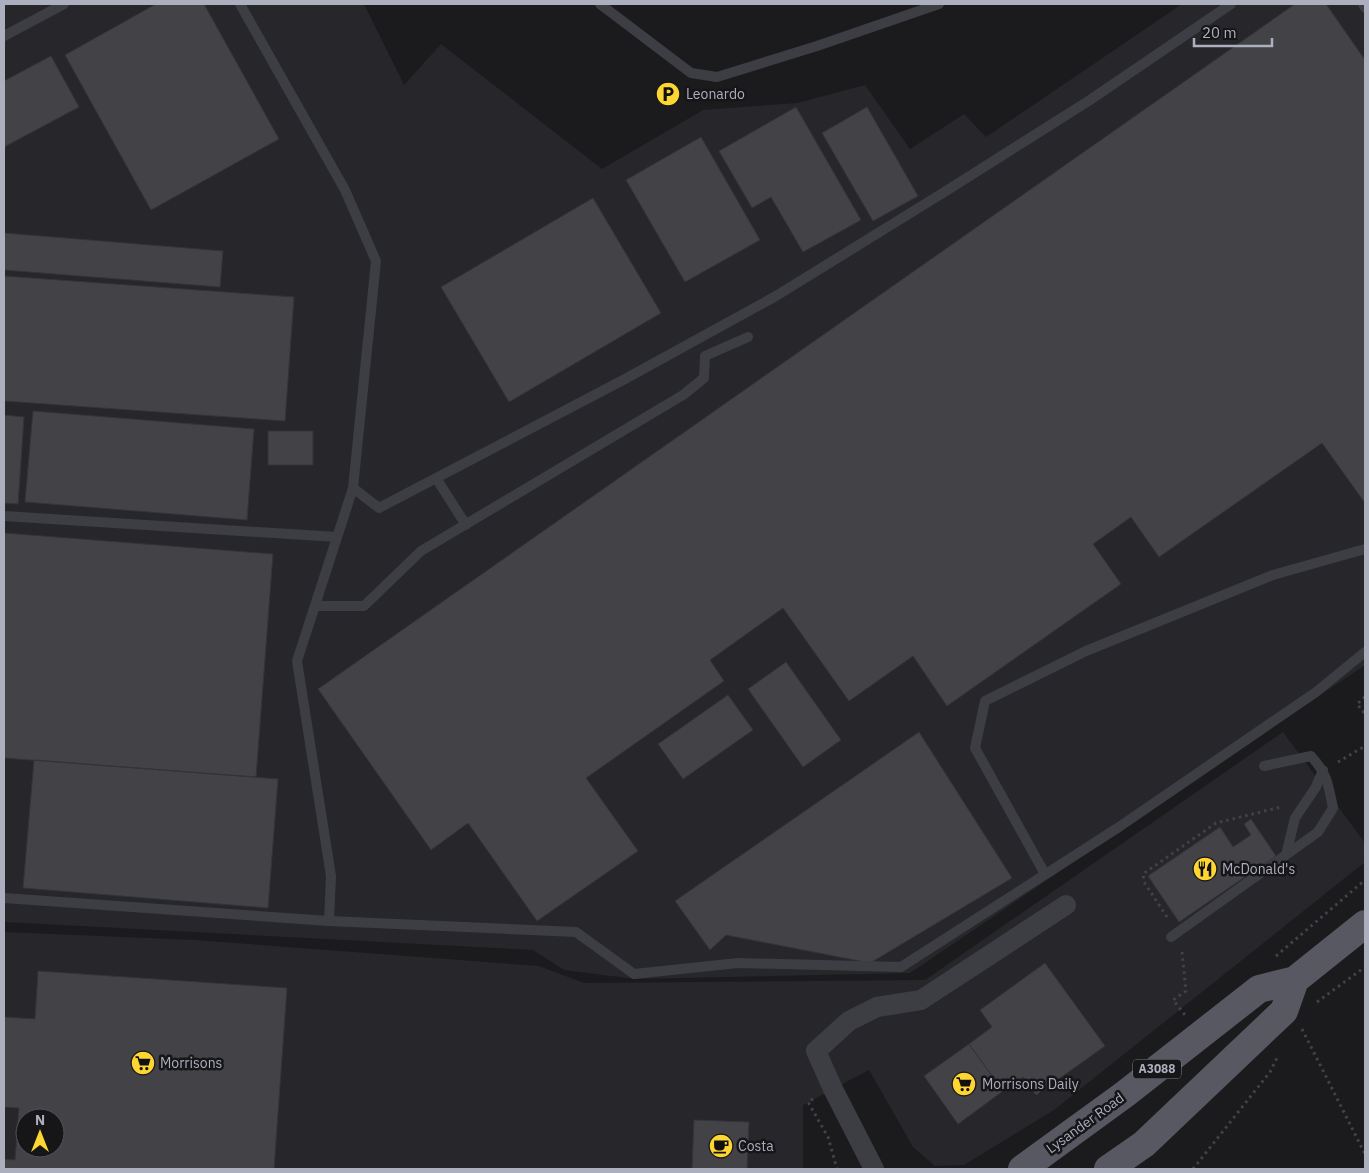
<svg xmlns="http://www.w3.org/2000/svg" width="1369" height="1173" viewBox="0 0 1369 1173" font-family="'IBM Plex Sans',sans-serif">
<rect width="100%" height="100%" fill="#1b1a1d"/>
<path fill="#27262a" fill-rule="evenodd" d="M4,4h360l40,81 37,-41 161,125 101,-59 94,-7 68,-18 45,64 54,-35 22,23 196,-133h183v661l-455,308 -275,6 -71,-9 -31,-20 -529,-28z
M1283,732l82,111v19l-311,248 -90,55 -29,1 -22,-19 -44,-77 -66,35v64h-799v-237l191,8 344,26 45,17 341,-3zM25,1118h30v30h-30z"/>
<path fill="#424247" stroke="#353439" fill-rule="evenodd" d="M156,4h48l75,135 -128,71 -86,-155z
M1295,4h31l39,56v443l-43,-60 -163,114 -28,-40 -38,27 28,40 -174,122 -34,-50 -64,45 -66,-93 -73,52 14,21 -138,97 52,73 -101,70 -69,-98 -37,27 -113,-161z
M51,56l28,51 -75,40v-66z
M796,107l65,113 -58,32 -32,-55 -19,11 -33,-57z
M867,107l51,89 -45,25 -51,-88z
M701,137l59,103 -75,42 -59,-102z
M593,198l68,115 -152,89 -68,-115z
M4,233l219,18 -3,36 -216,-17z
M4,276l290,21 -9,124 -281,-20z
M33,411l221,18 -7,91 -222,-18z
M4,415l20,2 -6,87 -14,-1z
M268,431h45v34h-45z
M4,533l269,21 -17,223 -252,-19z
M786,662l55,78 -38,27 -55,-78z
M728,695l25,35 -70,49 -25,-35z
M919,732l93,146 -142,85 -144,-28 -16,15 -35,-49z
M34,760l244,19 -10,129 -245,-20z
M1251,819l25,37 -17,12 -1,-2 -7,5 1,1 -73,50 -31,-46 72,-49 13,20 18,-12 -7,-11z
M1045,963l60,83 -69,49 -13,-18 -20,14 -34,-47 23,-17 -12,-17z
M38,971l249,17 -13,181h-270v-10l11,1 4,-52 -15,-1v-90l31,2zM25,1118h30v30h-30z
M969,1044l34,47 -45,33 -34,-48z
M694,1120l55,2 -2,47h-55z"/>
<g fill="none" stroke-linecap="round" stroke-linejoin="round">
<path stroke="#41424a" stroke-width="3" stroke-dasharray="2.5 4" stroke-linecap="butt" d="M1365,697l-8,7 8,10
M1338,762l27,-16
M1167,917l-23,-35 -1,-8 73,-51 65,-16
M1182,952l4,39 -13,9 12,15
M1276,956l89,-76
M1317,1002l48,-35
M1302,1029l63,125
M813,1099l-5,3 20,35 9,32
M1193,1169l77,-97 8,-16"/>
<path stroke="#3d3d44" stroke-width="10" d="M240,4l105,186 31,71 -23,227 -56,173 34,215 -2,45
M600,4l91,69 26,4 100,-31 122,-42
M1363,4l2,4
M4,36l60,-32
M436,478l30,47
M353,488l26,20 246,-129 151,-83 170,-105 144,-91 141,-96
M4,516l333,21
M315,606h49l57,-55 262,-156 21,-17 1,-22 43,-19
M1286,855l9,-37 21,-31 7,-17
M1045,874l-70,-126 10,-47 101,-50 187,-76 92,-26
M4,898l325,23 247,11 58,42 104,-11 163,4 218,-140 197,-135 49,-40
M1171,937l147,-105 15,-24c-5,-24 -5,-33 -22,-52l-47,10"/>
<path stroke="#3d3d44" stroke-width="20" d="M874,1169l-41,-80 -17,-38 33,-30 28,-14 44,-7 145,-95"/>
<path stroke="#575862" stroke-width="28" d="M1022,1169l103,-75 134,-105 36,-9 70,-56
M1108,1169l36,-25 140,-133 11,-31"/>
</g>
<defs>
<g id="parking-disc" transform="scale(1.25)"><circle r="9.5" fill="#fed632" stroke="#161518"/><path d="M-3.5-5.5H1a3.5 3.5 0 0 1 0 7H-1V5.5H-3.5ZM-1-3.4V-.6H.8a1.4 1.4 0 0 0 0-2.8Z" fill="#111"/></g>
<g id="restaurant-disc" transform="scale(1.25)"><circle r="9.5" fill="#fed632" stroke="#161518"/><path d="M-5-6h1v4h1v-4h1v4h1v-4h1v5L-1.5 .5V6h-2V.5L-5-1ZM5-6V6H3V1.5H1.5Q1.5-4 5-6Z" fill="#111"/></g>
<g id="supermarket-disc" transform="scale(1.25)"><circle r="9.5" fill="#fed632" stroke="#161518"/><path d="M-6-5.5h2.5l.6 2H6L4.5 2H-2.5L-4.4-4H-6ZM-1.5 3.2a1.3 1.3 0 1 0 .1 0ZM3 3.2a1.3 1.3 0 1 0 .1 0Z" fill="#111"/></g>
<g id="cafe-disc" transform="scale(1.25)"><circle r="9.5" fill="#fed632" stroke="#161518"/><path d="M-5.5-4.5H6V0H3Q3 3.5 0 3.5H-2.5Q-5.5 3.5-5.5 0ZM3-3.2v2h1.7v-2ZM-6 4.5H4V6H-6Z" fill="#111"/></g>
</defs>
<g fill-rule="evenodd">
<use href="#parking-disc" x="668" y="94"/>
<use href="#restaurant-disc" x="1205" y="869"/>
<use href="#supermarket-disc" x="143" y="1063"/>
<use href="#supermarket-disc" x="964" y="1084"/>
<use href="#cafe-disc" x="721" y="1146"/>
</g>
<g text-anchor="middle" stroke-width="5" stroke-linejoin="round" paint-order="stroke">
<rect fill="#161518" stroke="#7f818c" stroke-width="1" x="1133" y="1059.5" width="48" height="19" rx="4"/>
<g font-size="12" font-weight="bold" fill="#acafbd">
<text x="1157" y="1073">A3088</text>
</g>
<g font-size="14" fill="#acafbd" stroke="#161518" text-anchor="start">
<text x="686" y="99">Leonardo</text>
<text x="1222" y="874">McDonald's</text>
<text x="160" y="1068">Morrisons</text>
<text x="982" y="1089">Morrisons Daily</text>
<text x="738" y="1151">Costa</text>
</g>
<g font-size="14" fill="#acafbd" stroke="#161518">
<text transform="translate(1085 1123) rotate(-36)" y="5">Lysander Road</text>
</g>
</g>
<rect width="1369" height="1173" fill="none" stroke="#acafbd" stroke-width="10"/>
<g transform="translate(40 1133)"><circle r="24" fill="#161518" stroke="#52535a"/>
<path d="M0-4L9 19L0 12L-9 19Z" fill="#fed632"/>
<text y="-8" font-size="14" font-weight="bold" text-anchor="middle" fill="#acafbd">N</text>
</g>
<path d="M1194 38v8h78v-8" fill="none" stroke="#acafbd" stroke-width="2.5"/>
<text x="1202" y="38" font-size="15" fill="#acafbd" stroke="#161518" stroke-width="4" paint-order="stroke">20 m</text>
</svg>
